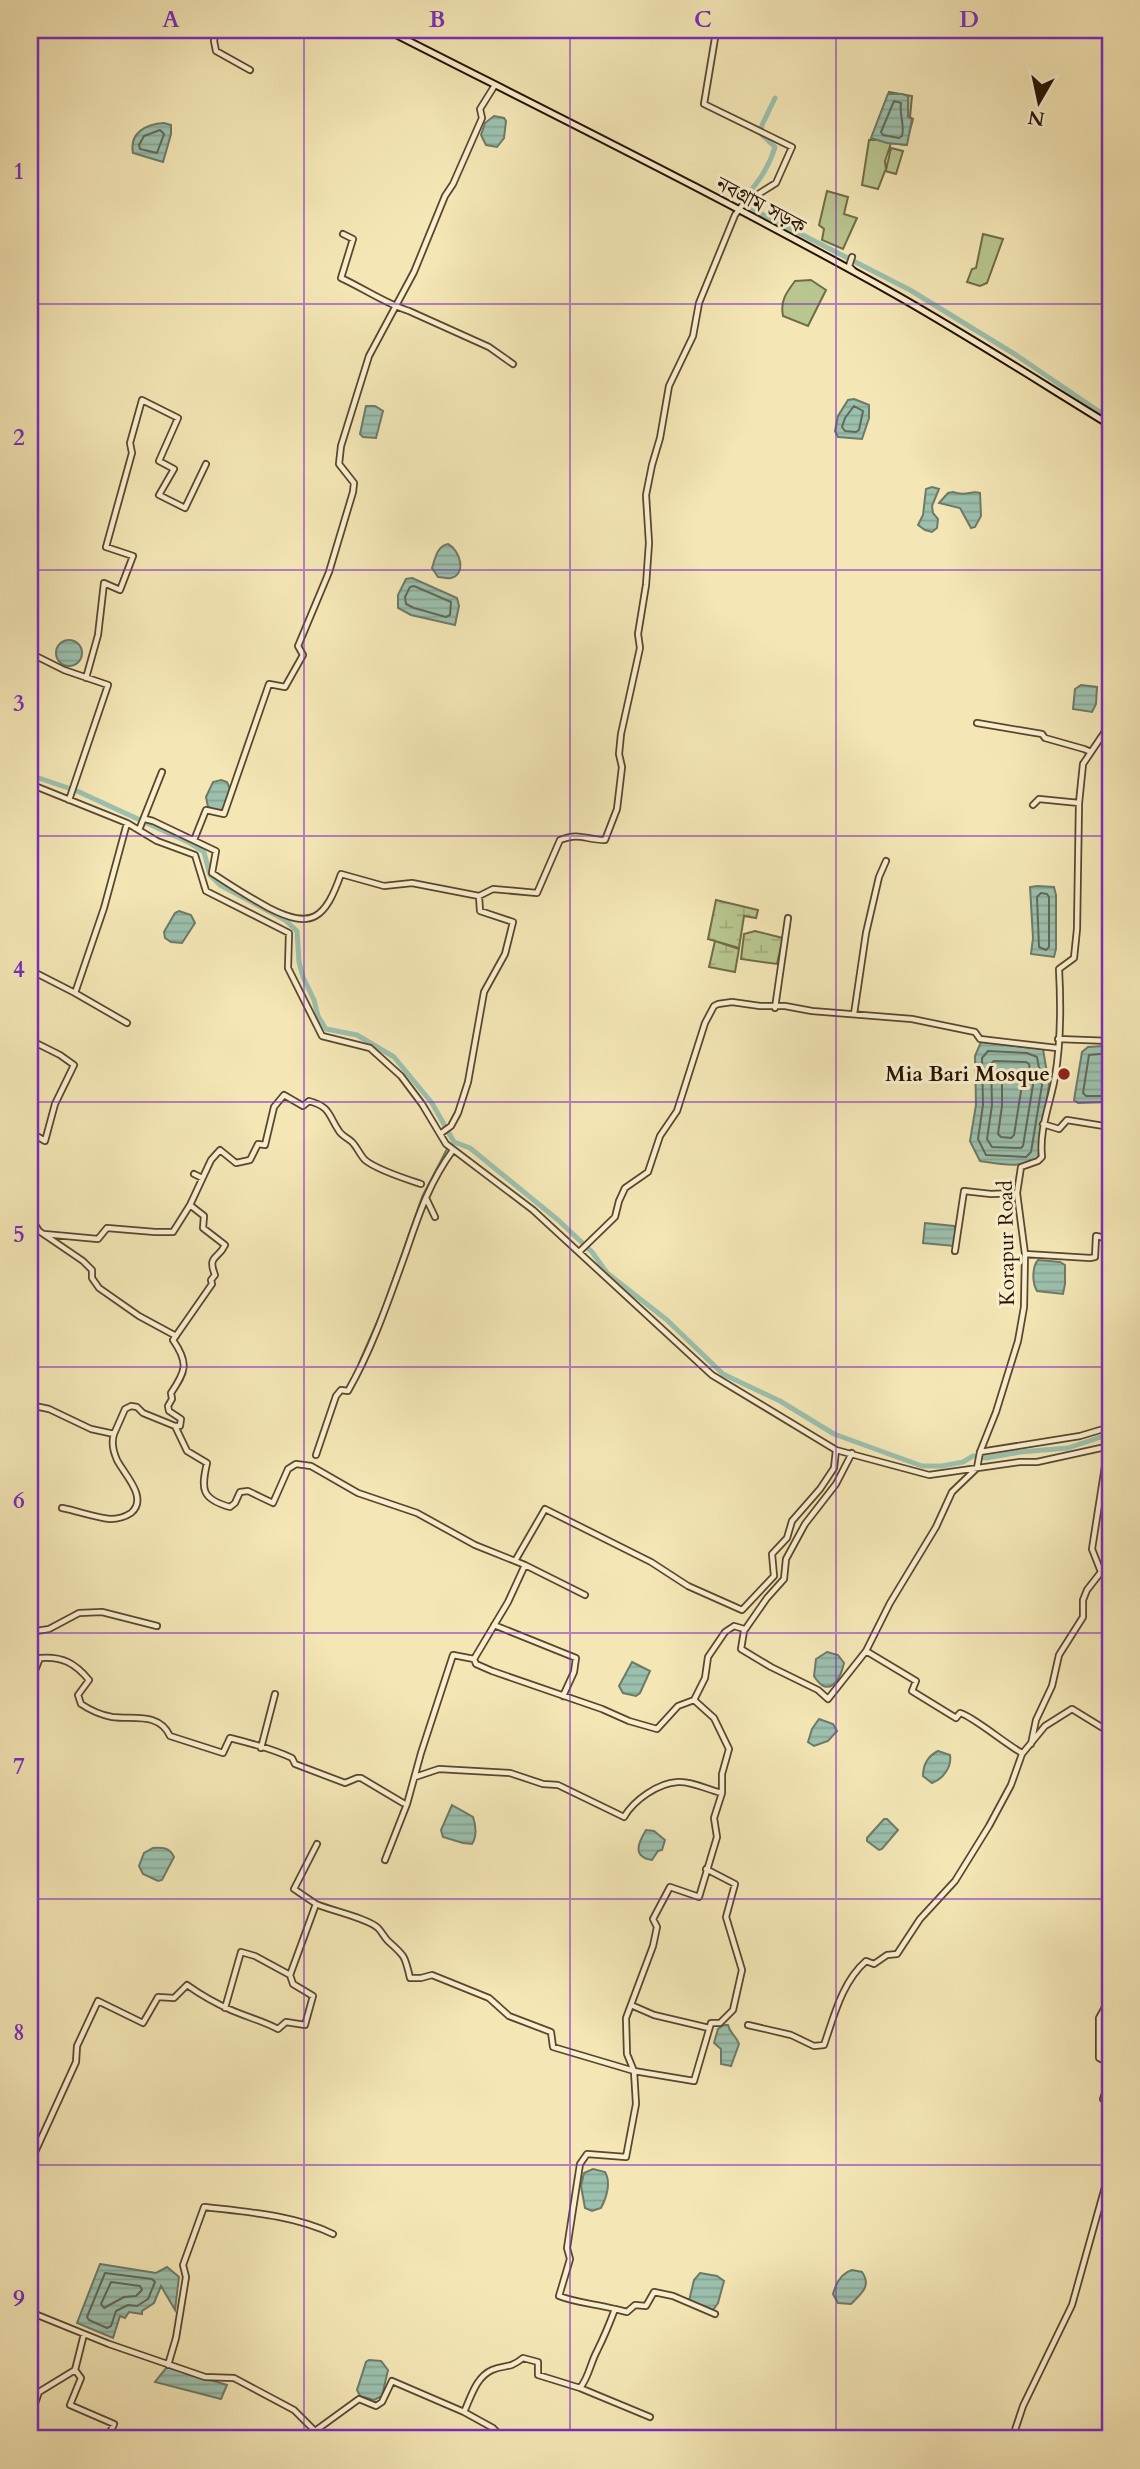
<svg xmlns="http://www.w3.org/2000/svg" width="1140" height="2469" viewBox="0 0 1140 2469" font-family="Cardo,'Noto Serif Bengali',serif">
<defs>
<pattern id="wetland-marsh" width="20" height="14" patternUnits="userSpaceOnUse" patternTransform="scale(1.75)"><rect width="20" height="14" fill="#b9c68f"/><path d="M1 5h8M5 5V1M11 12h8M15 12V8" fill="none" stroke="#9fa97a"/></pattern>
<pattern id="water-rules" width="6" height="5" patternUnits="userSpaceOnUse" patternTransform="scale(1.75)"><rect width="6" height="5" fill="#9cc0ae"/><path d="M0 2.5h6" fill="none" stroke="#86a494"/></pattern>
</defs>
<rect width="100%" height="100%" fill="#f4e6b5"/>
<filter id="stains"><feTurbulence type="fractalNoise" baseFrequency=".00286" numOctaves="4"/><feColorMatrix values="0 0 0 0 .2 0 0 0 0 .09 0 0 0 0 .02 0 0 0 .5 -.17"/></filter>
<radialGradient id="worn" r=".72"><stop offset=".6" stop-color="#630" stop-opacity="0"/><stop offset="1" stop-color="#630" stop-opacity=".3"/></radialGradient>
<path fill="#b9c68f" stroke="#706c48" stroke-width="2" d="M889,92l23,4 -2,21 3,2 -7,26 -15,-2 -6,18 1,9 5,-22 12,3 -7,23 -11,-3 -7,18 -16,-4 7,-45h7l-5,-1z
M827,191l21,6 -4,17 13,4 -14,31 -21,-9 2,-11 -5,-4z
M983,234l20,5 -16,44 -7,3 -13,-4 5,-13 4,-1z
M811,280l15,10 -18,36 -25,-10c-3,-15 3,-23 12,-35z"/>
<path fill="url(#wetland-marsh)" stroke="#706c48" stroke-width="2" d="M716,900l42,10 -2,8 -12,-2 -5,32 -24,-7 24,8 -4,23 -26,-5 6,-26 -7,-2z
M755,931l28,7 -6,26 -36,-5 3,-25z"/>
<path fill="url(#water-rules)" stroke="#6d7a68" stroke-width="2" d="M888,94h14l6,2v21l4,2 -5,26 -20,-2 -16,-5z
M494,116l10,2 2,3 -2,17 -7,9 -11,-2 -5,-10 4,-12z
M164,123l7,2v9l-8,28 -30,-9c-4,-20 13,-29 31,-30z
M854,399l15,6v13l-7,21 -24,-2 -3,-6 3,-15 10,-16z
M366,406h9l8,5 -7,27 -13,-1 -3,-3z
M932,487l7,2 -7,17 1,7 5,6 -1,9 -5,4 -7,-2 -7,-5 5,-10 3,-26z
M953,492c13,5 18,-2 27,1l1,23 -6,11 -4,1 -11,-20 -21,-5 9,-10z
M448,544c12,6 19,30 3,34 -5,1 -9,-1 -13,-1l-6,-9c3,-9 5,-22 16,-24z
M412,578l45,20 2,8 -4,19 -44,-10 -13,-7v-13l8,-16z
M56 653a13 13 0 1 1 26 0a13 13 0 1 1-26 0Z
M1081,685l16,2 -1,17 -4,8 -19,-3 2,-20z
M221,780l6,2 3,7 -6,20 -5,2 -11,-4 -2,-10 7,-15z
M1037,886l17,1 2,8v54l-2,8 -23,-3 2,-16 -3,-51z
M179,911l12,4 4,8 -13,20 -11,-1 -6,-4 -1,-6 11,-19z
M981,1042l62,7 6,36 -11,73c-18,11 -38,6 -58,3l-10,-20 6,-36 -1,-49z
M1103,1046l7,1v55l-32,1 -4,-3 8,-48 6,-5z
M925,1223l29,3 3,5 -3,15 -31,-3z
M1038,1260l22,2 5,3v19l-2,10 -26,-3c-5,-8 -5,-24 1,-31z
M827,1652l11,3 6,8c-4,18 -16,36 -30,13l2,-17z
M632,1662l18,9 -10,22 -4,3 -13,-3 -4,-7z
M819,1719l14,5 4,7 -9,10 -14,5 -6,-4 4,-13z
M938,1751l12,4c2,12 -7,24 -18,28l-9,-7c0,-11 5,-20 15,-25z
M452,1805l21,12c3,9 4,19 -1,27l-9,-1 -20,-6 -2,-7z
M884,1819h3l11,11 -16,19 -3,1 -12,-9v-3z
M646,1830l8,1 11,9 -3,10 -4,1 -6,9c-20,-3 -14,-17 -6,-30z
M153,1848c10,-1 17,0 21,9l-12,23 -4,1 -15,-7 -4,-8 5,-13z
M724,2025h4c2,9 8,10 11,19l-8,22 -10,-2v-15l-7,-6 4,-14z
M593,2169l12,3c6,10 2,25 -4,36l-9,3 -7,-3 -4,-22 3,-13z
M100,2264l56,9 11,-6 12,10 -4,33 -14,-24 -7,17 -12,8v3l-13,-2 -4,6 -5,-2 -7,22 -36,-15z
M852,2270l10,2c10,14 -1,22 -11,32l-13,-1 -5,-9c3,-11 8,-21 19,-24z
M700,2273l17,3 7,5 -6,22 -5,7 -24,-9 5,-21z
M369,2360l12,1 7,9 -6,26 -8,4 -14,-4 -3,-6 9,-28z
M167,2367l60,18 -6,14 -66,-17z"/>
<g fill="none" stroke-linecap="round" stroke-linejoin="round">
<path stroke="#616857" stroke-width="2" d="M894,101l7,2c-2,12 4,21 1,33l-3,2 -16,-3 -2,-3z
M160,130l4,4 -7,19 -17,-4 -1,-4 5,-9z
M854,406l9,5 -4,19 -3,2 -11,-1 -3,-4 3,-9z
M414,586l37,16 -1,13 -4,2 -32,-9 -8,-4 -1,-7 5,-10z
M1041,893l6,1 2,3v50l-3,3 -7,-3 -2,-50z
M988,1051l39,2 10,4 5,28 -11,67 -5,5 -40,-2 -8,-16 5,-34 -1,-47z
M1110,1053l-21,2 -6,38 3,3h24
M994,1061l32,1 3,2 4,21 -10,61 -2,2 -29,-1 -5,-8 5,-34 -1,-41z
M1005,1072l14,1 3,12 -8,50 -3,3 -10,-1 -3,-3 4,-28v-31z
M105,2273l47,6 3,3 -7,17 -11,7 -9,-1 -12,6 -5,15 -4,2 -18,-8 -2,-3z
M111,2282l29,4 2,4 -6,6 -12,1 -20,11 -3,-4z"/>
<path stroke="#6d7a68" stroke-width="2" d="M383,1308l39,-111 25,-48
M359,1363l22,-50"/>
<path stroke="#9cc0ae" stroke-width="5" d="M775,98l-13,27 -1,9 14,13c-6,20 -17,37 -33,53l14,11 154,79 106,65 94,64
M30,775l47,16 111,51 16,10 6,23 10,10 65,35 12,11 2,31 4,15 11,23 4,16 8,13 31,6 37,22 38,46 22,39 16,6 88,72 34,32 15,21 60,47 56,54 57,27 54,33 88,32h20l21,-4 10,-6 13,2 34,-6 48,-4 42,-14"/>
<g stroke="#5a462d" stroke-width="8">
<path id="street" d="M216,30l-2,11 2,10 34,19
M401,37l3,-7
M343,234l10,5 -12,39c22,10 45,26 68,33l80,36 24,17
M852,257l-3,9 4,4
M30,653l34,17 44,15 -39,115
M86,678l12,-43 6,-52 16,7 13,-34 -27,-9 26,-94 -2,-10 12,-43 36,18 -19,43 15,8 -15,26 26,13 21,-44
M977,723l65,11 3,4 39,11 7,3
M30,784l97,39 30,18 38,14 11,36 83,42 -1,35 34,68 48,12 31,28 21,28 24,40 87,66 179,165 124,75 93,25 91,-13h17l73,-16
M1033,805l6,-6 40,4
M145,819l8,2 63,30 -4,22c18,12 37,24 57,35 43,22 56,11 72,-34l43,12 28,-3 67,13 14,-7 44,4 23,-53c20,-8 25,0 45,0l12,-31 5,-42 -3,-13 2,-20 19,-86 -2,-14 8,-49 3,-42 -3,-48 6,-30 8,-27 9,-52 24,-50 6,-33 36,-88 9,-12 32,-20 16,-36 -88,-43 11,-66 2,-6 5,-2
M139,830l23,-58
M194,840l12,-30 18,4 45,-130 16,3 18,-32 -5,-9 31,-74 24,-80 1,-9 -15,-19 2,-18 28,-90 45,-84 31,-76 8,-12 29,-66 -2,-9 15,-24
M30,970l45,23 29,-85 23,-85
M75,993l52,30
M775,1008l13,-90
M854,1014l12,-81 13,-56 7,-16
M1058,1039l52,2
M30,1040l30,15 14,10 -19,39 -10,37 -15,-9
M1043,1124l16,5 8,-9 43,7
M440,1134l11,-8 7,-13 10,-31 16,-90 21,-38 8,-32 -33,-11 -1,-15
M194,1174l8,4
M426,1198l9,19
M30,1217l9,14 44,30 9,9v8l7,10 40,28 37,20
M44,1234l54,5 9,-11 48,4h18l17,-27
M955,1251l9,-60 27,3 26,-1
M579,1252l36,-35 4,-16 6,-13 23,-16 12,-36 17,-25 28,-88 9,-17 4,-2 14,-2 28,4h25l27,5 100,8 63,13 5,7 77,9
M1025,1254l65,4 5,-1 1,-21 14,3
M30,1405l19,4 42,20 23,5 11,-25 6,-3 6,1 6,6 32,13 12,25 20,12c-6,26 -6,36 23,44l5,-4 5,-11 8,-1 25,12 15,-34 8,-5 15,2 47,27 59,20 58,32 40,16 30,-52 106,53 37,24 54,24 32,-34 -2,-22 15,-16 5,-17 28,-32 14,-21 2,-18
M175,1426h5l1,-7 -12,-8 -1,-5 4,-7 -1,-6c15,-22 18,-30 2,-53l39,-56 -1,-4 4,-5c-8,-20 3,-15 10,-30l-22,-17 1,-12 -14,-11 21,-45 9,-10 16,13 14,-3 8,-16 7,1 9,-38 10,-12 19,11 6,-5c22,6 19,14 30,30 3,5 9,7 13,11 5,5 8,13 13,18 12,10 41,19 56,24
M980,1452l100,-16 30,-9
M316,1455l20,-59 5,-6 7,1c25,-44 41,-92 58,-139 13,-38 23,-69 47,-102
M62,1508c16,3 31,9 48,11 6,0 15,-2 21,-6 18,-15 -7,-39 -14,-53 -4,-9 -6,-17 -3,-26
M525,1565l60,30
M494,1625l82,33 -2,14 -11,24
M744,1631l-3,18 30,18 47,23 10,9 38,-48 24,-48 46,-76 16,-35 25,-24 3,-16 16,-40 22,-71 6,-34 1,-53 -8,-61 4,-26 17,-6 4,-4c-3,-28 8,-52 13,-80 6,-35 6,-72 4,-108l15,-11 3,-29 2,-126 4,-39 27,-40
M30,1632l19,-3 30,-16 23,-1 55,14
M866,1651l50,30 -4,10 44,27 4,-5c11,2 47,32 62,40
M474,1659l2,5 16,7 110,38 27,12 28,8 21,-23 16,-6
M30,1683l10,-25c22,-2 35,5 49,22l-11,15 3,9c9,6 20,11 31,13 22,3 47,-5 58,19l53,17 7,-15c20,5 43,11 62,20l3,6 50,19 12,-5h4l42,25
M1031,1744l5,-24 16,-34 7,-31 24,-38v-17l4,-10 14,-18 -9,-23 16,-102
M261,1748l14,-54
M415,1777l24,-8 71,4 33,11 15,1 66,32c10,-17 34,-34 54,-35 15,-1 29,8 44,11
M385,1860l22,-56 14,-51 32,-98 21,4 34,-57 17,-37 -10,-4
M316,1904l-22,-15 23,-45
M1110,1998l-11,20v40l11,5
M631,2005l23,10 55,13
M225,2008l16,-56 14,4 35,19
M748,2025l43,10 23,11 10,-1c10,-29 18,-63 42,-84l8,3 13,-9 10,-1 23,-35 35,-38 34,-55 22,-41 11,-31 23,-28 27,-17 31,19 7,-6
M1110,2078l-7,21 7,7
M30,2163l46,-101 1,-16 21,-45 45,22 15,-26 16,1 13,-13c14,10 28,18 44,25 16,7 32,11 47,19l8,-7 19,3 8,-29 -20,-12 -3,-9 26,-71c16,7 51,14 62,24 4,4 6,9 10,13 17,15 17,15 22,37h11l11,-3 57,23 20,18 42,16 2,15 81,24 60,10 17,-58h9l13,-13 9,-40 -16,-53 9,-33 -29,-15
M615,2309c-19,-5 -38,-6 -56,-13l11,-37 -3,-11 13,-84 7,-10 39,3 10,-53 -2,-33 -7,-17 -1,-36 27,-72 4,-19 -4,-8 17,-32 29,10 18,-60 -3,-19 8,-25v-19l7,-25 -15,-31 -20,-18 11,-22 3,-21 17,-25 9,-6 10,3v2l23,-33 17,-19 2,-20 19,-35 31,-40 16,-31
M30,2312l79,32 96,33 29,1 60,32 21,21 -1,8
M168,2365l8,-27 10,-61 -3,-12 21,-58c43,5 90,8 129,27
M75,2370l9,-36
M580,2388l70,29
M464,2412l29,16 11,11
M30,2418l9,-26 36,-22 6,8 -11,27 44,19 -6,13 -7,-4 -3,6
M315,2431l44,-32 17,7 6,-4 10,-21 72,31c7,-15 12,-35 28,-42 13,-6 16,0 31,-12l15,4v13l42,13c9,-11 10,-24 17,-37 7,-14 12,-26 18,-42l12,3 8,-7 11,1 8,-14 19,4 42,18
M1012,2439l11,-33 49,-101 38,-136"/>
</g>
<g stroke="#261100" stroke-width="9">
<path id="secondary" d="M387,30c171,87 344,172 511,266 72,41 142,86 212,129"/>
</g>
<use href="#street" stroke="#f8efcf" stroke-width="4.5"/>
<use href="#secondary" stroke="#f8efcf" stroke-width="5"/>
</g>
<path fill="none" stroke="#7b2cbf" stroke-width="2" stroke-opacity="0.55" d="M304,30v2409M570,30v2409M836,30v2409M30,304h1080M30,570h1080M30,836h1080M30,1102h1080M30,1367h1080M30,1633h1080M30,1899h1080M30,2165h1080"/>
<circle fill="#8f2418" stroke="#f8efcf" stroke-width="2.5" cx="1064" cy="1074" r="7"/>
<g text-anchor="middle" stroke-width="6" stroke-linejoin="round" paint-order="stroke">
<g font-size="21" fill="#261100" stroke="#f8efcf">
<text transform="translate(761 205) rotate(28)" y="7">নবগ্রাম সড়ক</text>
<text transform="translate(1006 1243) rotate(-91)" y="7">Korapur Road</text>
</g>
<g font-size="21" font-weight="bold" fill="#261100" stroke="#f8efcf" text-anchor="end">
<text x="1050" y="1081">Mia Bari Mosque</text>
</g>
</g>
<rect width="1140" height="2469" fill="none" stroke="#f4e6b5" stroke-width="77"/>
<g transform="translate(1039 102) rotate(189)" stroke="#f8efcf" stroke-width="5" paint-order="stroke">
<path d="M0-5L12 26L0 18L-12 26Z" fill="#261100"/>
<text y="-10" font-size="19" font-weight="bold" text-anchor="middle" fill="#261100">N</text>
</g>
<rect x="38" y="38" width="1064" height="2392" fill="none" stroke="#7b2cbf" stroke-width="2.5"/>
<g font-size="23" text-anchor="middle" font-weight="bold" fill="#7b2cbf">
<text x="171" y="27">A</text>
<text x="437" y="27">B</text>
<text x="703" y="27">C</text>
<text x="969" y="27">D</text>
<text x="19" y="179">1</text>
<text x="19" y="445">2</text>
<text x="19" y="711">3</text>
<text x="19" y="977">4</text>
<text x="19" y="1242">5</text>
<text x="19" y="1508">6</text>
<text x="19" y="1774">7</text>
<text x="19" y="2040">8</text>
<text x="19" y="2306">9</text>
</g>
<rect width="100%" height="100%" filter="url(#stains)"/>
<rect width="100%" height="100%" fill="url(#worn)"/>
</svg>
